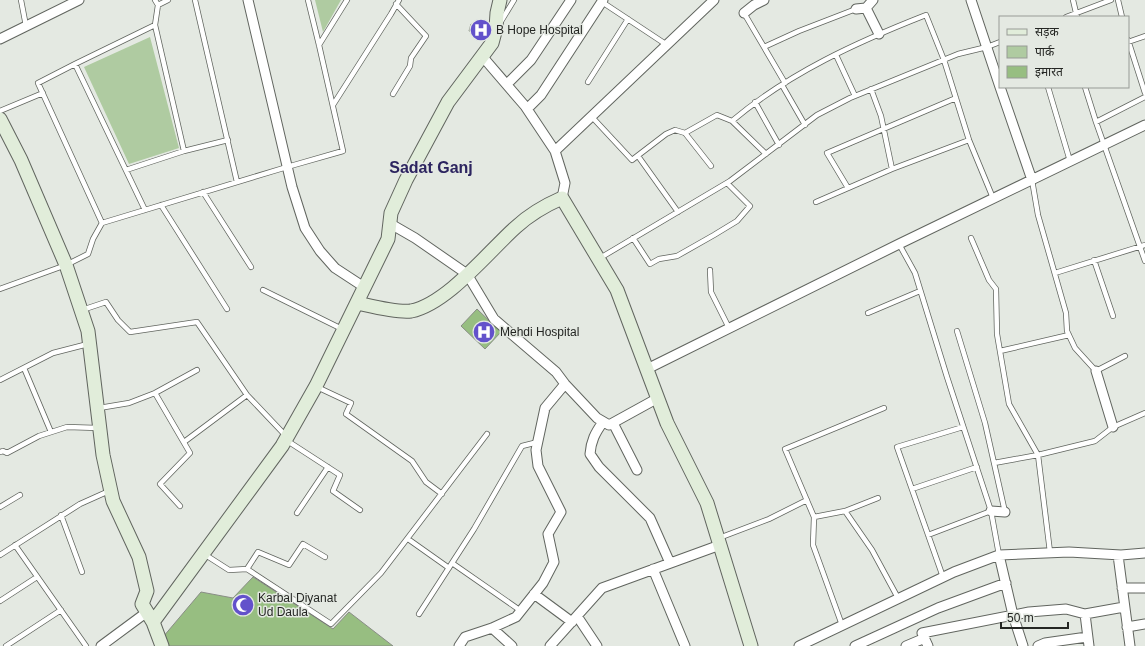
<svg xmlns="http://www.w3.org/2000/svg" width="1145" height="646" viewBox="0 0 1145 646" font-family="Helvetica,'Noto Sans Devanagari',sans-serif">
<rect width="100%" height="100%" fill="#e4e9e2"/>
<path fill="#afcba1" d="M315,0h26l-18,32z
M150,37l29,111 -50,16 -45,-97z"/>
<path fill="#97be81" stroke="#898d86" d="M471,24l17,5 -2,8 -17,-6z
M477,309l24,23 -16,17 -24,-23z
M253,577l80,52 16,-17 44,34h-226l-4,-9 38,-45 32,6z"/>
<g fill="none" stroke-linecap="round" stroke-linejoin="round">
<g stroke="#61655f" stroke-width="6">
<path id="lane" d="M21,0l5,26
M155,0l3,5 -3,20 29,126
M195,0l42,182
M1073,0l4,17
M1118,0l4,17
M602,2l65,43
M158,5l10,-5
M744,13l41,70
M1066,17l45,-17
M500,23l14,-23
M1128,40l17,53
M1128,42l17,-6
M319,45l28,-45
M764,47l35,-16 57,-22
M836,55l19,41
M75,64l70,146
M588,82l40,-63
M782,85l23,40
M1048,87l22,74
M1085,87l11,35 49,139
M871,89l10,27 11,53
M393,94l17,-28 1,-8 15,-22 -30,-32
M755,102l24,43
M333,105l58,-91 8,-14
M0,111l43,-18
M592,117l40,43 34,-26 9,-4 10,3 32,-18 15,6 34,33
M732,121c57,-48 125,-79 194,-106l18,45 25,80 24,58
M1096,122l49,-25
M685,133l26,33
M638,156l40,56
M126,170l58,-19 44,-11
M1032,180l6,35 28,98 1,18 8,17 21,23 29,-15
M848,188l-21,-35 129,-55
M203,192l48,75
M816,202l76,-33 77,-29
M161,205l66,104
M102,223l-64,-140 37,-19 80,-39
M633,238l17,26 9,-5 18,-3 37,-21 23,-14 13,-15 -23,-23
M971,238l18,42 7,9 1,45 12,70 29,51 57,-14 18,-14 32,-14
M899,244l16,29 32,104 44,134 8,44
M600,258l130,-77 87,-66 33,-17 108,-44 29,-7 13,-5
M1094,260l19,56
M710,270l1,22 18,36
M1055,273l90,-28
M0,289l66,-24 22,-11 5,-15 9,-16 185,-56 56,-16 -24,-106 -11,-45
M263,290l79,39
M82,310l24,-8 12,18 12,12 67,-10 50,73 39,41
M868,313l52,-22
M957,331l28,92 20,89
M1000,351l69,-16
M24,368l27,64
M0,380l53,-27 35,-9
M317,387l34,16 -5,11 66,47 14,21 16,12
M155,393l35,60 -30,31 20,22
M99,408l30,-5 26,-10 42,-23
M286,440l54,35 -7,16 27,19
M184,442l63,-47
M0,452l3,-1 4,2 32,-17 28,-9 31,1
M994,463l44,-8 12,97
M912,489l65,-22
M0,507l20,-12
M845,511l27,39 26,48
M297,513l31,-46
M61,515l21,57
M814,517l31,-6 33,-13
M928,535l63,-24
M719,538l50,-19 38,-19
M408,539l41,29
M15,545l71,101
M204,554l25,16 18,-1 84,55 50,-51 106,-139
M0,555l80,-51 29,-13
M452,563l69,48
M247,569l11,-17 31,13 14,-21 22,13
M943,577l-46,-130 66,-20
M0,601l37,-24
M419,614l55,-85 48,-83 16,-4
M842,625l-29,-80 1,-28 -29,-68 99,-41
M6,646l55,-36"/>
</g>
<g stroke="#61655f" stroke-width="11">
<path id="street" d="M248,0l44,187 13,41 15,23 15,17 29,19
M971,0l29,87
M866,8l7,-8
M856,9l10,-1 13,26
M744,13l10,-8 10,-5
M0,39l79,-39
M482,56l43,50 30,45 10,32 -3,15
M507,84l24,-24 40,-60
M1000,87l32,93
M527,109l14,-14 62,-95
M555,151l159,-151
M389,223l26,15 52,36 27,45 62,53 9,12 32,34 12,7 49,-27
M647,369l252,-125 246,-119
M1096,371l17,56
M603,422c-8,11 -12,19 -13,32l9,13 51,51 20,45
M613,423l24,47
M991,511l14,1
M999,555l14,60 10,31
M1118,555l12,91
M653,569l32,77
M1122,588h23
M534,594l38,28
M1085,614l4,32
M577,616l20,30
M1127,627l18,-3
M492,628l20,18
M101,646l46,-34
M459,646l6,-9 27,-9 24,-11 27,-34 11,-21 -6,-28 13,-22 -23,-46 -2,-16 9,-42 20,-24
M550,646l52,-58 118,-43
M799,646l155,-74 45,-17 70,-3 52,3 24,-2
M855,646l83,-38 68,-25
M906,646l19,-8
M928,646l-6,-13 107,-21 37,-3 19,5 39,-7
M1038,646l7,-3 42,-6"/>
</g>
<g stroke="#61655f" stroke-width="15">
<path id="secondary" d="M0,119l21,41 45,105 22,66 15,124 10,46 26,56 8,34 -5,13 11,18 9,24
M357,303c14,3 40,10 54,8 36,-7 78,-60 105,-84 13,-12 30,-22 46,-29l55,92 50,133 40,80 44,143
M153,622l129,-176 34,-60 72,-147 3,-26 15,-33 42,-78 44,-59 4,-15 1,-15 3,-13"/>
</g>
<use href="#lane" stroke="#fff" stroke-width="4.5"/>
<use href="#street" stroke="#fff" stroke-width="9"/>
<use href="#secondary" stroke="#e1edda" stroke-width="13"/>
</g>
<defs>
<g id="hospital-disc" transform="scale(1.15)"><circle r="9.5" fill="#6352cb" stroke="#e4e9e2"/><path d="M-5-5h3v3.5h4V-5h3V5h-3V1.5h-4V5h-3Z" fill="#fff"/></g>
<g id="mosque-disc" transform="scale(1.15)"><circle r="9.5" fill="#6352cb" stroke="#e4e9e2"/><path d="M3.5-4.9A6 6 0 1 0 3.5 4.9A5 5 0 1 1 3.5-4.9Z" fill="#fff"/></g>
</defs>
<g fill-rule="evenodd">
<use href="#hospital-disc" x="481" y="30"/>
<use href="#hospital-disc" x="484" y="332"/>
<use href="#mosque-disc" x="243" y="605"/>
</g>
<g text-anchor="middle" stroke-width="3" stroke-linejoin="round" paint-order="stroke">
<g font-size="12" fill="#242623" stroke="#e4e9e2" text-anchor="start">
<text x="496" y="34">B Hope Hospital</text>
<text x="500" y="336">Mehdi Hospital</text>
<text x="258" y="602">Karbal Diyanat<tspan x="258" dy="14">Ud Daula</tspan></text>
</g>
<g font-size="16" font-weight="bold" fill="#2c245f" stroke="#e4e9e2">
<text x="431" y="173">Sadat Ganj</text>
</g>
</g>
<rect x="999" y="16" width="130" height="72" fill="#e4e9e2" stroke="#979b96"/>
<rect x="1007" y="29" width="20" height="6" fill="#e1edda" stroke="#979b96"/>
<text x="1035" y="36" font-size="12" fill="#242623">सड़क</text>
<rect x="1007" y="46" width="20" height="12" fill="#afcba1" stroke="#979b96"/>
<text x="1035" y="56" font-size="12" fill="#242623">पार्क</text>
<rect x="1007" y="66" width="20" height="12" fill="#97be81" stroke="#979b96"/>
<text x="1035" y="76" font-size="12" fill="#242623">इमारत</text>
<path d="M1001 622v6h67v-6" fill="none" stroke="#242623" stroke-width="2"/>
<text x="1007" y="622" font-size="12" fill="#242623" stroke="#e4e9e2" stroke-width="3" paint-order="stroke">50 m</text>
</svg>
